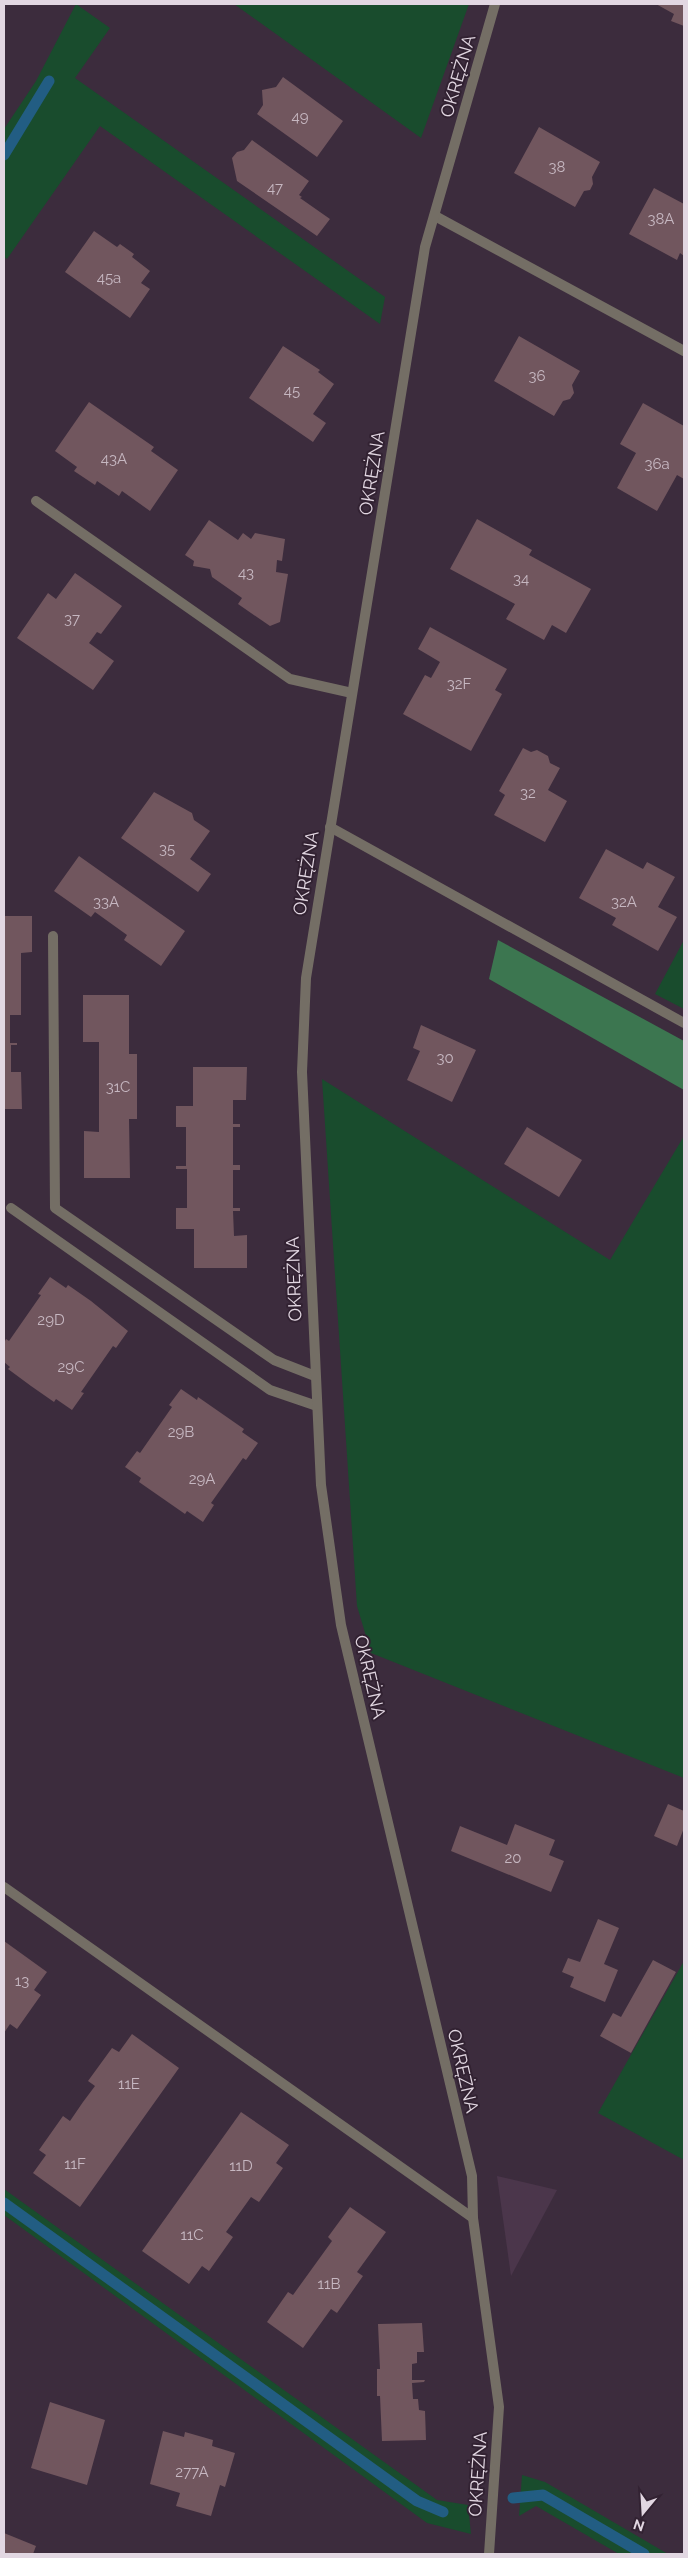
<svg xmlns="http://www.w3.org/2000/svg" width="688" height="2558" viewBox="0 0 688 2558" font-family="Raleway,sans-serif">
<rect width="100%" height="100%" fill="#3c2c3d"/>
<path fill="#4b364b" d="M497,2176l60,14 -46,86z"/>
<path fill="#194c2d" d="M76,4l34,24 -35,50 310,219 -5,27 -280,-198 -93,133 -3,-2v-128l32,-48z
M234,4h235l-48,134z
M684,940v69l-29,-15z
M322,1079l288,181 74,-124v642l-313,-125 -14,-47z
M684,1961v199l-86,-47z
M4,2189l433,311 31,5 3,29 -44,-11 -423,-308z
M522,2475l23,7 123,72h-49l-83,-48 -17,10z"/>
<path fill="#3c7650" d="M498,940l186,101v49l-195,-111z"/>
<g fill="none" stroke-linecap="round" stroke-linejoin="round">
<path stroke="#225d83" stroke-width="11" d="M4,155l45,-74
M4,2203l413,298 26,11
M513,2498l30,-3 101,59"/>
</g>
<path fill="#71565e" d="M656,4h28v22l-13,-5 3,-7z
M283,77l60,44 -26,36 -60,-43 6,-9 -1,-15 14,-3z
M539,127l61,35 -8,15 1,7 -3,6 -6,1 -9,16 -61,-34z
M252,140l57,41 -10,14 3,2 -2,1 30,21 -13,17 -80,-55 -5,-23 5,-6 7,-2z
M654,188l30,16v52l-4,-3 -3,7 -48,-26z
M94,231l23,16 3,-3 14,10 -2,3 18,14 -9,12 9,6 -20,29 -65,-46z
M519,336l61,35 -8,14 2,8 -4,6 -7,2 -9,15 -60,-35z
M283,346l37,24 -2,2 16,12 -21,30 13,9 -13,19 -64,-44z
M89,402l65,45 -3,4 27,19 -28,41 -28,-20 -3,5 -22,-15 -2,4 -21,-14 3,-4 -22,-16z
M643,403l41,23v53l-7,-4 -20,36 -40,-23 19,-35 -16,-9z
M477,519l55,31 -3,5 62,34 -25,44 -14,-8 -8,15 -38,-21 9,-15 -65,-35z
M209,520l29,20 5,-7 8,6 4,-6 30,6 -3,22 -5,-1 -1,12 12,2 -8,48 -10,4 -32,-22 4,-6 -30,-21 -2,-8 -17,-3 1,-5 -9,-6z
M75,573l47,33 -21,28 -4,-2 -8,11 25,18 -21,29 -76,-52 31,-45 8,6z
M430,627l77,42 -12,21 7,4 -31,57 -68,-37 22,-39 6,3 9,-16 -22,-13z
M523,748l8,4 6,-2 11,6 2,7 10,5 -12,22 19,11 -22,41 -51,-27 11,-20 -6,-4z
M154,792l38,21 2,7 16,11 -20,28 21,15 -13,18 -77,-54z
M606,849l37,20 4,-7 28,15 -17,30 19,10 -19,34 -46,-26 4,-7 -37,-20z
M79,856l106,75 -24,35 -37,-26 3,-5 -32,-23 -4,5 -37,-26z
M4,916h28v36l-11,1v62h-11v28h7v2h-6v27h10l1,37h-18z
M83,995h46v59h8v65h-8l1,59h-46v-47l15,1v-90h-16z
M421,1025l55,25 -24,52 -45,-22 13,-29 -7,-3z
M193,1067h54l-1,33h-13v24h7v3h-7v38h7v5h-7v38h7v3h-7l1,25 13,-1v33h-53v-39h-18v-21h11v-39h-11v-3h10v-39h-10v-21h17z
M527,1127l55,33 -23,37 -55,-33z
M50,1277l16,11 2,-3 23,16 37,30 -12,17 -3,-2 -32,46 3,1 -12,17 -16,-11 -2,3 -23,-16 -23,-17 2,-2 -6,-5v-19l2,-4 3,2 32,-46 -3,-1z
M181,1389l16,11 1,-3 46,32 -2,3 16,11 -12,17 -3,-2 -32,45 3,2 -11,17 -16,-11 -2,3 -46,-32 2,-4 -16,-11 12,-16 3,2 32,-46 -3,-2z
M668,1804l16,7v17l-7,18 -23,-10z
M515,1824l40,16 -6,15 15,6 -13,31 -100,-41 9,-25 47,19z
M598,1919l21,9 -15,36 14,6 -13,32 -35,-15 4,-10 -12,-5 6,-14 12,4z
M4,1941l43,31 -13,18 7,5 -24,34 -7,-5 -6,9z
M653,1960l23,12 -45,81 -31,-17 13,-23 8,4z
M132,2034l47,34 -99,139 -47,-34 13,-18 -7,-5 24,-34 7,5 13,-19 12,-16 -7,-5 24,-33 7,4z
M241,2112l48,33 -13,18 7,5 -24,34 -8,-5 -25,35 7,5 -24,34 -7,-5 -13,18 -47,-33z
M350,2207l36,25 -29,40 6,4 -26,37 -6,-4 -28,39 -36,-26 21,-30 5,3 39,-54 -4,-4z
M422,2323l2,29h-7v11l-5,1v16h13l-1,2 -12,1 1,16h5l1,11 6,1 1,29 -44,1 -2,-45h-3v-27h3l-2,-45z
M50,2402l55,18 -18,65 -56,-17z
M163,2431l21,6 1,-5 28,8 -1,6 23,7 -10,34 -5,-2 -9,31 -35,-10 4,-13 -30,-9z
M4,2533l32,13 -3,8h-29z"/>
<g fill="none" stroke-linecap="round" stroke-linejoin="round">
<path stroke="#746e65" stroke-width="10" d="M435,216l249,135
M36,501l254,178 62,14
M330,827l354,196
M53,936l2,272 219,152 41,16
M11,1208l259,182 47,16
M4,1887l469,331"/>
<path stroke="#746e65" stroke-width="10" d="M489,2554l10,-147 -26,-189 -1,-42 -131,-551 -20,-140 -19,-413 4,-94 119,-731 70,-243"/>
</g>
<g text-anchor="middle" stroke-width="4" stroke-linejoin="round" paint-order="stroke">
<g font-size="15" fill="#c6b7c1">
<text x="300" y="122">49</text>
<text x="557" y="172">38</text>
<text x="275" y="193">47</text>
<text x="661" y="224">38A</text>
<text x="109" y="283">45a</text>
<text x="537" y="381">36</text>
<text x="292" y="396">45</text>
<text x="114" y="464">43A</text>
<text x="657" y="469">36a</text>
<text x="246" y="578">43</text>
<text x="521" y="584">34</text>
<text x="72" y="624">37</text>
<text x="459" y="689">32F</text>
<text x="528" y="798">32</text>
<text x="167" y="854">35</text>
<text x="106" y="907">33A</text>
<text x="624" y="907">32A</text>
<text x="445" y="1063">30</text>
<text x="118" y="1092">31C</text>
<text x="51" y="1325">29D</text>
<text x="71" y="1372">29C</text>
<text x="181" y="1437">29B</text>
<text x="202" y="1484">29A</text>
<text x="513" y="1863">20</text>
<text x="22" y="1986">13</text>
<text x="129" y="2089">11E</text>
<text x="75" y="2169">11F</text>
<text x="241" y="2171">11D</text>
<text x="192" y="2240">11C</text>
<text x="329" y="2289">11B</text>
<text x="192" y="2477">277A</text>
</g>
<g font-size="18" fill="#e2d7e2" stroke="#322232">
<text transform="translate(458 76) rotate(-74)" y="6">OKRĘŻNA</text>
<text transform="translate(372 473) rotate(-81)" y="6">OKRĘŻNA</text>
<text transform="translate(306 873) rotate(-81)" y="6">OKRĘŻNA</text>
<text transform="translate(294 1279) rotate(-92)" y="6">OKRĘŻNA</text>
<text transform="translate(370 1677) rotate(77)" y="6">OKRĘŻNA</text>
<text transform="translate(463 2071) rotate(77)" y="6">OKRĘŻNA</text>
<text transform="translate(478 2474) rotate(-86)" y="6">OKRĘŻNA</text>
</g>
</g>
<rect width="688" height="2558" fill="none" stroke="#e2d7e2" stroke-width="10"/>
<g transform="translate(643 2513) rotate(198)" stroke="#322232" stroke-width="4" paint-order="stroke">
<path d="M0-4L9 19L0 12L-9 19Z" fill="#e2d7e2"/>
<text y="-8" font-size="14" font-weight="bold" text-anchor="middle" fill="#e2d7e2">N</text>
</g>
</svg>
